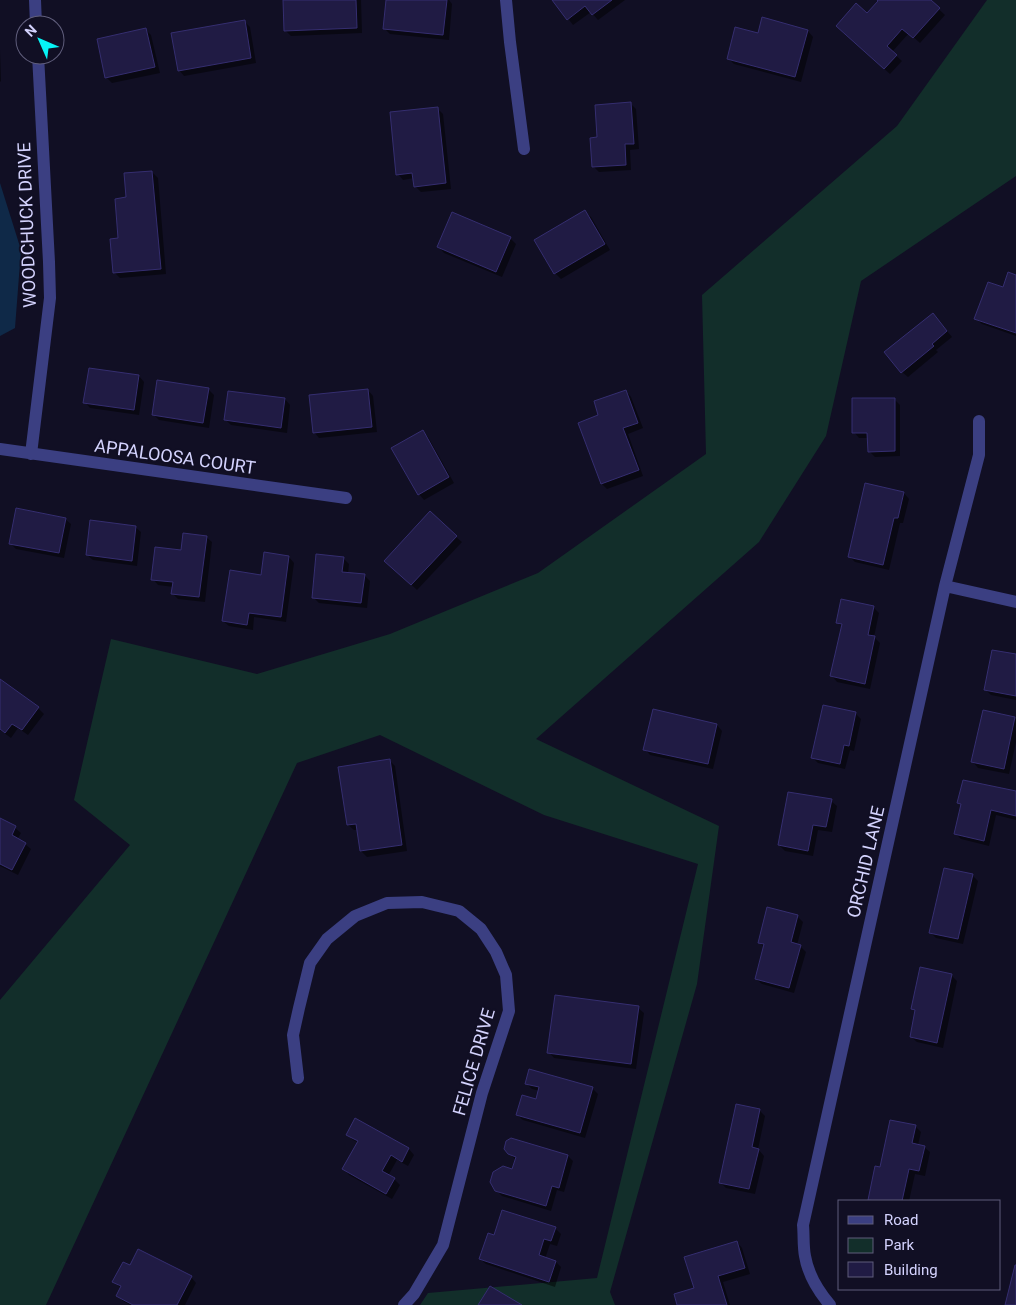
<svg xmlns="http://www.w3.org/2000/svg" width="1016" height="1305" viewBox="0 0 1016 1305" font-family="Roboto,sans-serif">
<rect width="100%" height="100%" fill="#110f24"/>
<path fill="#122e2a" d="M987,0h29v176l-155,105 -35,155 -67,106 -223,197 183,87 -22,158 -87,308 5,13h-195l8,-12 169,-15 101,-414 -154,-49 -164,-80 -83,28 -251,542h-46v-305l130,-155 -56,-45 37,-161 146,35 133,-40 148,-61 168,-119 -4,-159 195,-169z"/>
<path fill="#0f2948" d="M0,183l21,67 -6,78 -15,8z"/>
<path fill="#0007" d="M284,0h77l1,33 -71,3 -6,-6z
M387,0h62l3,4 -3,36 -59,-6 -6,-6z
M554,0h71l-27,20 -7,-8 -18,13z
M878,0h51l16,15 -25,28 -11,-10 -17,19 10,9 -12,13 -47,-42 24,-17 12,-14z
M244,21l6,6 6,36 -72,13 -5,-6z
M145,29l6,6 9,38 -48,10 -5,-5z
M808,31l5,6 -12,45 -67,-18 -6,-6 30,-23z
M0,50l1,31 -1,1z
M630,103l6,6 3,40 -9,1 1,20 -32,2 -5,-5 5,-29z
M437,108l6,6 8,75 -30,3 -6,-6 -1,-8 -11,2 -5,-6z
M152,172l6,6 8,96 -46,4 -5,-5 12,-74z
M585,212l6,5 19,33 -49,29 -6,-6 -19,-33z
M510,238l6,6 -14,33 -58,-24 -5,-6z
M1016,276v60l-34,-12 -6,-5z
M938,320l14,17 -16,13 2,2 -30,25 -6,-5z
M139,376l5,6 -5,33 -49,-7 -5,-6z
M209,390l5,5 -5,33 -50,-8 -6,-6z
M368,390l5,6 4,36 -58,6 -5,-6z
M626,391l5,6 12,31 -15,6 15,42 -36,13 -5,-5 -2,-68z
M285,399l5,6 -3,28 -56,-8 -5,-5z
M894,399l6,6v51l-25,1 -6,-6v-13h-10l-5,-6z
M422,431l6,6 26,46 -30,17 -5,-6z
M904,493l5,6 -6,24h-3l-11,47 -34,-8 -5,-5z
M65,519l6,5 -7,34 -48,-9 -6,-6z
M135,527l6,5 -4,34 -44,-6 -6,-5z
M206,537l6,5 -7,60 -27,-3 -5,-5 1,-7 -16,-2 -5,-6 29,-28z
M456,537l6,5 -45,48 -25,-24z
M289,557l5,6 -8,59 -32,-5 -1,13 -24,-4 -6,-5 39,-45z
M343,558l6,6 -1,10 16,1 6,6 -3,27 -48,-5 -6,-6z
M873,607l6,6 -5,24 6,6 -10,46 -33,-7 -5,-6 10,-49 -4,-4z
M1016,655v45l-25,-5 -5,-5z
M0,680l38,28 6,6 -16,21 -10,-7 -7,10 -11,-8z
M855,713l6,6 -7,32 -4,-1 -5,19 -27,-6 -5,-5z
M1014,718l2,2v22l-7,32 -31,-6 -5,-6z
M717,725l5,6 -9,38 -63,-14 -5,-6z
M389,760l6,6 12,85 -40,6 -6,-6 -3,-21h-4l-6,-5z
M1016,793v27l-20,-5 -7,31 -28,-7 -5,-5 6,-28 -3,-4z
M831,801l6,5 -5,26 -14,-2 -5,26 -28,-5 -6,-6z
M0,820l15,8 6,5 -4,7 8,4 6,5 -13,26 -18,-9z
M972,875l6,6 -15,63 -27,-6 -5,-5z
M797,916l6,6 -6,23 3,1 6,6 -12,41 -32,-9 -6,-5 9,-31 -6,-6z
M951,975l6,6 -14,67 -26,-6 -6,-5 5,-24 -4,-4z
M638,1008l6,5 -8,56 -82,-11 -5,-6z
M526,1083l66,5 6,6 -13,44 -62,-18 -6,-5 20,-14 3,-10 -8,-2z
M759,1110l6,6 -7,33 6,7 -9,38 -29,-6 -6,-6z
M355,1120l54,29 5,6 -6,11 -11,-6 -9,16 6,3 6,6 -8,14 -43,-24 -5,-6 15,-26 -6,-3 -6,-6z
M915,1126l6,6 -3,13 6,2 6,5 -5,24 -10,-2 -6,27h-38l-2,-2 12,-31z
M509,1153l59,3 5,5 -9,31 -7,-2 -6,21 -49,-15 -6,-6 16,-19 4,-11z
M555,1228l6,6 -4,12 -7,-2 -5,15 11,3 5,5 -6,20 -69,-23 -6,-5 15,-22z
M737,1242l5,6 8,26 -27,8 7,23h-52l17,-16z
M130,1267l61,10 5,6 -11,22h-55l-7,-4 -5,-5 3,-8 -7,-6z"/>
<path fill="#201b44" stroke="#352e70" d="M283,0h73l1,28 -73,3z
M386,0h61l-4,35 -60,-6z
M552,0h60l-20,15 -7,-9 -18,14z
M877,0h54l9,8 -27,30 -11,-9 -15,17 10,9 -13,14 -48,-43 20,-23 11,10 11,-12z
M762,17l46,13 -13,47 -68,-18 8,-32 23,6z
M245,20l6,38 -73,13 -7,-38z
M146,28l9,39 -50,11 -8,-39z
M631,102l3,42h-9l1,21 -34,2 -2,-29 7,-1 -2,-32z
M438,107l8,76 -32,4 -2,-14 -16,2 -6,-63z
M152,171l9,98 -48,4 -3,-34 8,-1 -3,-39 11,-2 -2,-24z
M585,210l20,34 -51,30 -20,-34z
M452,212l59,25 -15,35 -59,-25z
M1008,272l8,3v58l-42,-14 14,-37 15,5z
M933,313l14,18 -15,13 2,2 -33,27 -17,-21z
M89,368l50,7 -5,35 -51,-7z
M157,380l52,8 -6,35 -51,-8z
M368,389l4,38 -59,6 -4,-38z
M626,390l12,33 -15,5 16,42 -38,14 -23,-61 20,-8 -4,-14z
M228,391l57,7 -4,30 -57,-8z
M852,398h43v53l-27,1 -1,-19h-15z
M423,430l26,47 -31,18 -27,-47z
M865,483l39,9 -6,26h-4l-11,47 -35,-8z
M16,508l50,10 -7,35 -50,-9z
M430,511l27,25 -46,49 -27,-24z
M90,520l46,6 -4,35 -46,-6z
M183,533l24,3 -8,61 -28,-3 2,-12 -22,-2 4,-33 26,3z
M264,552l25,4 -8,61 -32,-4 -2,12 -25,-4 8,-51 31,5z
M316,554l28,3 -2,15 23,2 -4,29 -49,-5z
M841,599l33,7 -6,29 7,1 -10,48 -35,-8 12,-52 -6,-1z
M992,650l24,4v42l-32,-6z
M0,679l39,28 -17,23 -10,-6 -7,9 -5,-4z
M823,705l33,7 -7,34 -5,-1 -4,19 -29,-6z
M653,709l64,15 -9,40 -65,-14z
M983,710l32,7 -11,52 -33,-7z
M390,759l12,86 -42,6 -4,-27 -9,1 -9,-58z
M963,780l53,11v25l-25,-6 -7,31 -30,-7 7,-30 -4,-1z
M788,792l44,7 -6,28 -13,-2 -5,26 -30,-6z
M0,818l16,8 -4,9 14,8 -14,27 -12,-6z
M944,868l29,6 -15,65 -29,-6z
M767,907l31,8 -7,27 10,3 -12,43 -34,-9 9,-35 -6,-1z
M920,967l32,7 -15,69 -27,-6 5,-27 -4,-1z
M555,995l84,11 -8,58 -84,-11z
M529,1069l64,18 -13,46 -64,-18 6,-20 14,4 3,-12 -14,-3z
M736,1104l24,5 -8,38 7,2 -10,40 -30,-6z
M355,1118l54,30 -7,14 -11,-7 -9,16 13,7 -9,16 -44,-25 16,-28 -12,-6z
M890,1120l26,5 -4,18 13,3 -6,25 -10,-2 -7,32h-26l-8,-1 7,-34 5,1z
M511,1138l57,17 -9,33 -7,-2 -6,20 -51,-15 -5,-9 3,-10 10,-6 9,3 4,-12 -8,-3 -4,-5 2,-8z
M502,1210l54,17 -5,14 -7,-2 -5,16 17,6 -7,21 -70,-23 9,-26 6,2z
M737,1241l8,27 -27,8 9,29h-50l-3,-11 20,-6 -10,-31z
M138,1249l54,27 -15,29h-44l-17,-9 5,-10 -9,-4 11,-20 7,3z
M1015,1265h1v40h-11z
M490,1286l32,19h-44z"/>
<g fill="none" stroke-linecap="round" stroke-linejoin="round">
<path stroke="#3b3f82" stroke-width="12" d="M35,0l1,25
M506,0l4,42 14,107
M0,449l346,49
M31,454l19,-156 -1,-36 -11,-207
M945,586l71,16
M298,1078l-5,-43 6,-27 11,-45 17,-24 28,-23 32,-13 35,-1 37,9 22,18 15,23 10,23 3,36 -27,82 -39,152 -29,49 -10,11
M830,1305c-11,-13 -22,-31 -25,-49 -2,-10 -1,-21 -2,-31l142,-639 34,-131v-34"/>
</g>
<g text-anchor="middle" stroke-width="4" stroke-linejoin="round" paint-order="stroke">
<g font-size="18" fill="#d4d3fe" stroke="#110f24">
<text transform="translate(27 225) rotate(-92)" y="6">WOODCHUCK DRIVE</text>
<text transform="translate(175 457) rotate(8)" y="6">APPALOOSA COURT</text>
<text transform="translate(866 862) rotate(-77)" y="6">ORCHID LANE</text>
<text transform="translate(474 1062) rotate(-74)" y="6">FELICE DRIVE</text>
</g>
</g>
<rect x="838" y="1200" width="162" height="90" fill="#110f24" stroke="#5f5d7b"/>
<rect x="848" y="1216" width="25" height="8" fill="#3b3f82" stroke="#5f5d7b"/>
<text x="884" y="1225" font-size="15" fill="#d4d3fe">Road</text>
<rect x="848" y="1238" width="25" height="15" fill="#122e2a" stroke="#5f5d7b"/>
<text x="884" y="1250" font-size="15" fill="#d4d3fe">Park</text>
<rect x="848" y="1262" width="25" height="15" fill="#201b44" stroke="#5f5d7b"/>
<text x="884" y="1275" font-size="15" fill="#d4d3fe">Building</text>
<g transform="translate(40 40) rotate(315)"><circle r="24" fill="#110f24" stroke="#5f5d7b"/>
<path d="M0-4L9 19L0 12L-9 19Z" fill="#06f5f7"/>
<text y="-8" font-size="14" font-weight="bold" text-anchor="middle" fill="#d4d3fe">N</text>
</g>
</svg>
